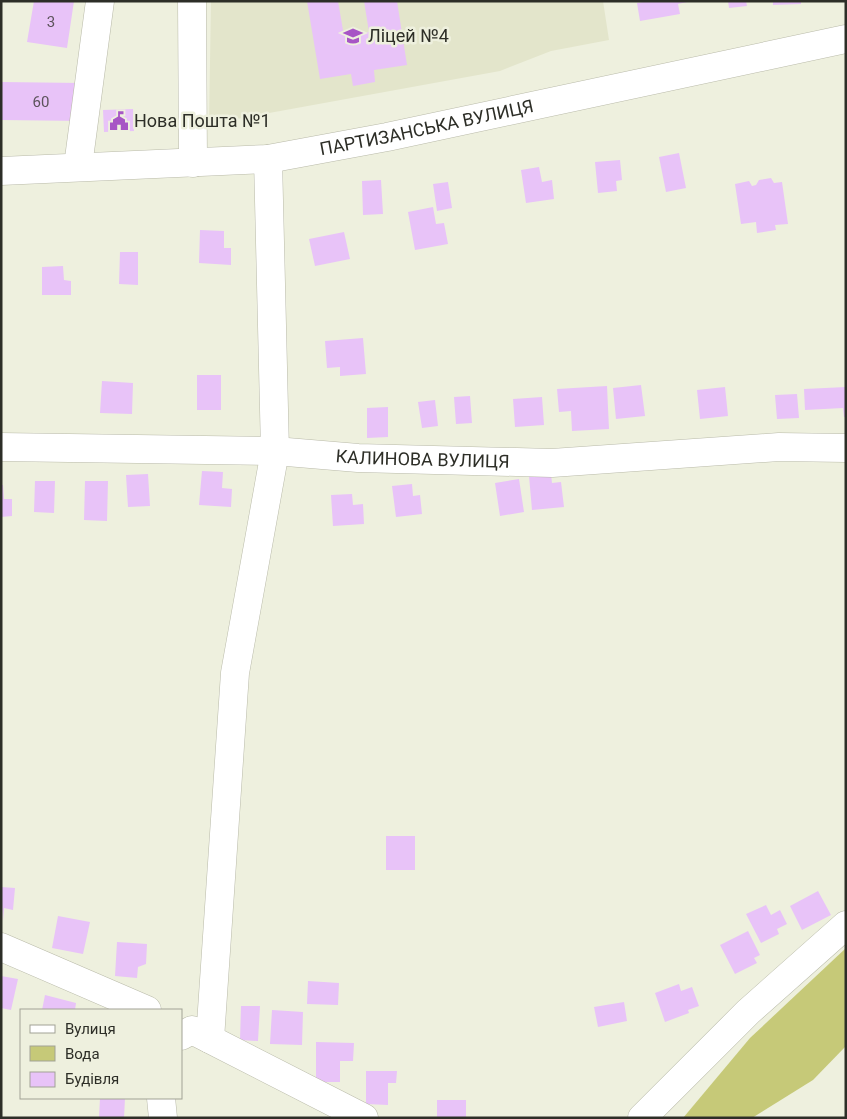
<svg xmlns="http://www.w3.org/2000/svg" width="847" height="1119" viewBox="0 0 847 1119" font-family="Roboto,sans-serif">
<rect width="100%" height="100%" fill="#eef0de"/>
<path fill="#e3e5cb" d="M211,1h392l6,39 -58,11 -51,20 -291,53z"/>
<path fill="#c6c978" d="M846,948v98l-33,34 -61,38h-69l67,-80z"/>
<path fill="#e8c3f8" d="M34,1h40l-7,47 -40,-6z
M307,1h31l6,35 25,-4 -5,-31h33l10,64 -33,5 1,12 -22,4 -2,-12 -31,5z
M649,1h38v1l-9,2 2,10 -40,7 -3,-18z
M728,1h18l1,5 -18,2z
M773,1h28v3l-28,1z
M1,82l81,1v38l-81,-1z
M133,109l1,22 -30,1 -1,-22z
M679,153l7,35 -20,4 -7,-35z
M620,160l2,20 -6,1 1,10 -19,2 -3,-31z
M539,167l3,15 10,-2 2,19 -28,4 -5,-33z
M771,178l3,5 8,-1 6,42 -13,1 1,5 -19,3 -1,-11 -15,2 -6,-40 14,-3 3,5 4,-1 3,-5z
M381,180l2,34 -20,1 -1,-34z
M448,182l4,26 -15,3 -4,-27z
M433,207l3,17 8,-1 4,21 -33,6 -7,-38z
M200,230l24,1v17h7v17l-32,-2z
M344,232l6,27 -35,7 -6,-27z
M120,252h18v33l-19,-1z
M63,266l1,14 7,1v14h-29v-28z
M363,338l3,36 -26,2v-9l-13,1 -2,-27z
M197,375h24v35h-24z
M102,381l31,2 -1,31 -32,-1z
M641,385l4,31 -29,3 -3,-31z
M607,386l2,43 -37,2 -1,-20 -12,1 -2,-23z
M725,387l3,29 -28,3 -3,-29z
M846,387v30h-2l-1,-9 -38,2 -1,-21z
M797,394l2,24 -22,1 -2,-24z
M470,396l2,27 -16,1 -2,-27z
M542,397l2,28 -29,2 -2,-28z
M435,400l3,26 -16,2 -4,-26z
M388,407v30l-21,1v-30z
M202,471l21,1 -1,16 10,1 -1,18 -32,-2z
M148,474l2,32 -22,1 -2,-32z
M551,474l1,9 9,-1 3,25 -32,3 -3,-34z
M519,479l5,33 -24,4 -5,-33z
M35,481h20l-1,32 -20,-1z
M85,481h23l-1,40 -23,-1z
M412,484l1,12 7,-1 2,19 -26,3 -4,-31z
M1,485h2l1,14h8v17l-11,1z
M352,494l1,11 10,-1 1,20 -31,2 -2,-31z
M386,836h29v34h-29z
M1,887l14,1 -2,22 -9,-2 -1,13z
M818,891l13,24 -29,15 -12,-24z
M766,905l5,10 9,-5 7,14 -10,5 2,5 -18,9 -15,-29z
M58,916l32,6 -7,32 -31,-6z
M748,931l12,24 -6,3 3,5 -22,11 -15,-29z
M117,942l30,2 -1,20 -8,3 -1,11 -22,-2z
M1,976l17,3 -7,31 -10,-2z
M308,981l31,2 -1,22 -31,-1z
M679,984l2,7 11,-4 7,19 -11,4 1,3 -24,9 -10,-29z
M45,995l31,8 -1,7h-33z
M624,1002l3,19 -29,6 -4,-20z
M241,1006h19l-2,35 -18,-1z
M272,1010l31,2 -1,33 -32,-1z
M316,1042l38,1 -1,18h-13v21h-24z
M366,1071h31l-1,12h-8v22l-22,-1z
M100,1098h25l-1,20h-25z
M437,1100h29v18h-29z"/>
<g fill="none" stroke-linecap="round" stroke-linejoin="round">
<g stroke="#b9baa9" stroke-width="29">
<g id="minor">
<path d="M192,1l1,162"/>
<path d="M78,166l22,-165"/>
<path id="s1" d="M1,447l274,4 83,7 194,5 227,-16 67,1"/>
<path d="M1,947l146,63"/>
<path d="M181,1036l11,-6 172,88"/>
<path d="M210,1039l25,-366 40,-222 -7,-292"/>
<path d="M161,1098l2,20"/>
<path d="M642,1118l106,-106 98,-87"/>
</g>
</g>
<g stroke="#b9baa9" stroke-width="29">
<g id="major">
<path id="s2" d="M1,171l267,-12 119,-22 459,-98"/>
</g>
</g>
<use href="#minor" stroke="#fff" stroke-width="28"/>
<use href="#major" stroke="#fff" stroke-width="28"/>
</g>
<defs>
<g id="school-bare" transform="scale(1.5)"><path d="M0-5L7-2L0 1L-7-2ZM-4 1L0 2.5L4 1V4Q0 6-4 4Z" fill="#a755c5" stroke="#eef0de" stroke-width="2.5" paint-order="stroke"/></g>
<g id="civic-bare" transform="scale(1.5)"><path d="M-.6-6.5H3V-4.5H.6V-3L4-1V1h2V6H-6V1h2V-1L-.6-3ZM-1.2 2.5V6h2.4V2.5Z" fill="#a755c5" stroke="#eef0de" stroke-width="2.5" paint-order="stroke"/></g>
</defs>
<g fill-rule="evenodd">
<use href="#school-bare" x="353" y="36"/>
<use href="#civic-bare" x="119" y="121"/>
</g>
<g text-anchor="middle" stroke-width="5" stroke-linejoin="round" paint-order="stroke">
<g font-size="15" fill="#5c535b">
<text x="51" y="27">3</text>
<text x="41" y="107">60</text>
</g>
<g font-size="18" fill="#2d2e27" stroke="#eef0de" text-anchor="start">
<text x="368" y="42">Ліцей №4</text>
<text x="134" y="127">Нова Пошта №1</text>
</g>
<g font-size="18" fill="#2d2e27" stroke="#eef0de">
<text dy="6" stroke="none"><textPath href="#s2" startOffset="429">ПАРТИЗАНСЬКА ВУЛИЦЯ</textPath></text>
<text dy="6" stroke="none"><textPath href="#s1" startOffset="422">КАЛИНОВА ВУЛИЦЯ</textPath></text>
</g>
</g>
<rect width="847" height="1119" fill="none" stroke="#2d2e27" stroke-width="5"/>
<rect x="20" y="1009" width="162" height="90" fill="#eef0de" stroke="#a1a295"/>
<rect x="30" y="1025" width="25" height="8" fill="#ffffff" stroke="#a1a295"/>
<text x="65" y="1034" font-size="15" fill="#2d2e27">Вулиця</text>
<rect x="30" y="1046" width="25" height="15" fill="#c6c978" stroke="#a1a295"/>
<text x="65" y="1059" font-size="15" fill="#2d2e27">Вода</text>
<rect x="30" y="1072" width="25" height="15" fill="#e8c3f8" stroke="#a1a295"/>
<text x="65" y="1084" font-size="15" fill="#2d2e27">Будівля</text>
</svg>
